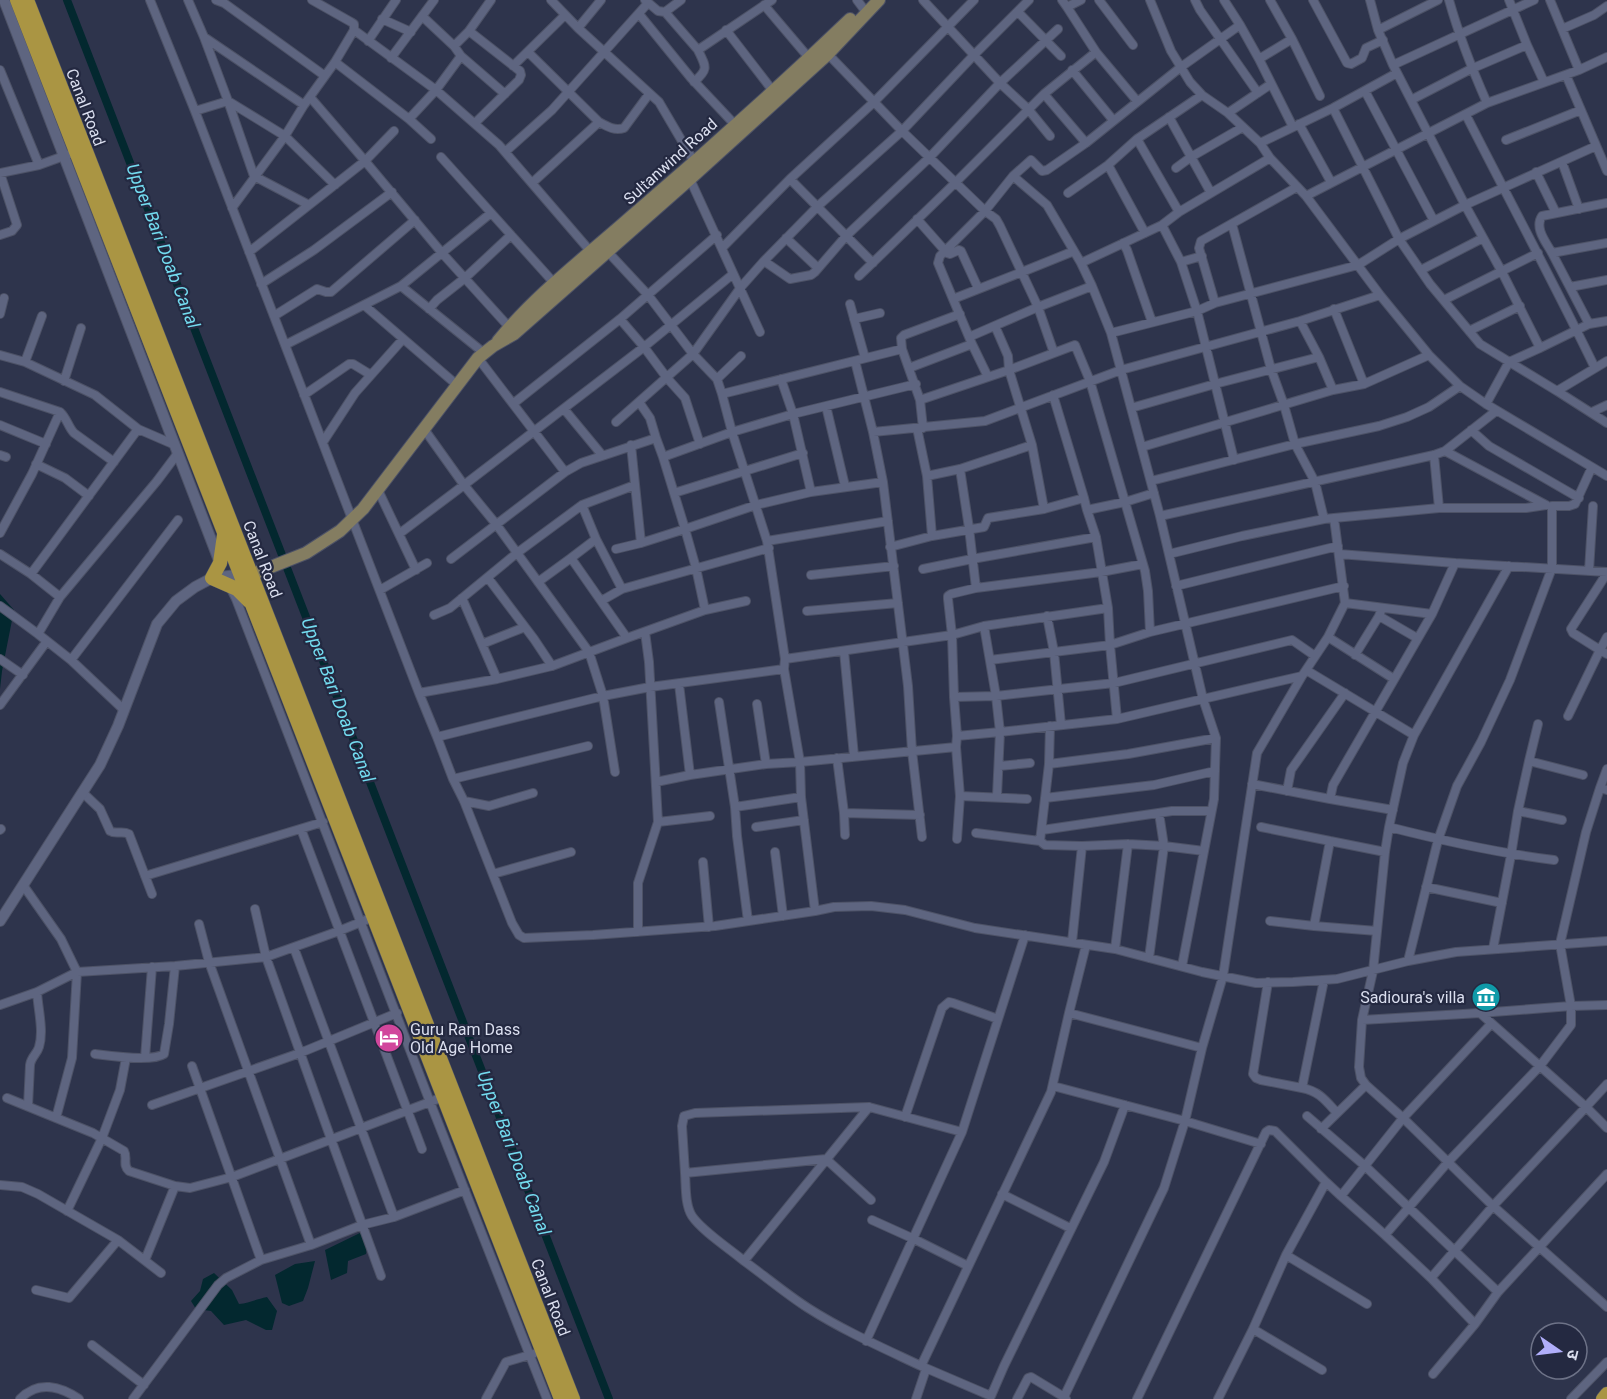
<svg xmlns="http://www.w3.org/2000/svg" width="1607" height="1399" viewBox="0 0 1607 1399" font-family="Roboto,'Noto Sans Devanagari',sans-serif">
<rect width="100%" height="100%" fill="#2e344c"/>
<path fill="#03282f" d="M0,594l14,16 -12,61 -2,18z
M362,1232l5,15 -1,7 -18,7 -1,12 -16,7 -6,-30z
M315,1261l-7,27 -5,13 -14,5 -7,-3 -7,-28 20,-11z
M214,1273l18,17 7,14c10,-1 18,-5 28,-7l10,14 -5,19h-6l-20,-10 -22,5 -13,-14 -15,-2 -5,-8 9,-10 3,-12z"/>
<g fill="none" stroke-linecap="round" stroke-linejoin="round">
<path stroke="#03282f" stroke-width="8" d="M67,0l542,1399"/>
<g stroke="#4d5266" stroke-width="10">
<path id="minor" d="M150,0l45,111 224,582 78,-14
M188,0l16,37 24,64 57,35 50,49
M216,0l8,3 101,73
M551,0l27,28 81,74 37,63
M645,0l13,11 7,1
M681,0l-16,12 33,38 74,-50
M857,0l6,8
M923,0l51,55 -72,76 -84,75 -54,55 -23,26 -48,67 24,25 5,15 10,38 35,109 18,118 -1,10 16,93 156,-15 1,-11 43,-4 117,-13 185,-43 26,-39 17,-34 87,11 23,-51 152,9
M1062,0l5,7
M1099,0l34,45
M1150,0l21,51 19,31 12,13 26,18 32,30 10,15 36,38 74,99 49,60 31,31 26,18 121,72
M1195,0l5,10 58,83
M1270,0l22,39 28,57
M1313,0l34,63 4,1 11,-6 4,-10 17,-8
M1370,0l8,30 15,35 72,140 37,67 38,76 -31,14 -23,42
M1449,0c10,36 23,69 38,103
M1509,0l18,45
M1550,0l29,70
M764,5l45,53
M1018,12l43,44
M639,14l52,64 48,51
M422,16l32,30
M382,19l29,13
M1240,25l19,34 34,68
M578,28l23,-28
M1562,29l32,-14 13,-9
M354,30l82,60 63,55 92,107
M726,30l47,61
M1378,30l60,-30
M469,31l51,40 1,4 -2,5 -44,43
M204,37l100,68
M368,41l28,-41
M825,51l77,80 83,80 11,8 4,7 38,81 54,-21 -11,-23 81,-38 17,-13 91,-54
M528,52l71,70c9,5 16,9 25,6l25,-34
M1096,52l41,49
M461,56l44,38
M391,58l43,-58
M1259,59l33,-20
M335,62l74,57 27,-29 25,-34 -7,-10 15,-15 22,-31
M1393,65l141,-65
M513,66l52,-51
M0,70l39,95
M1072,70l41,50
M1566,75l41,96
M694,82c15,-13 12,-15 4,-32
M1365,91l69,130
M1044,94l42,49
M1411,100l60,-31 56,-24 17,37
M1333,108l66,131 31,45 50,60 77,47 50,-30
M195,111l33,-10 26,75 55,29 56,-44 -55,-64
M1228,113l43,-29
M1466,115c43,85 88,168 129,253
M1169,117l42,76
M409,119l22,20
M1299,124l32,58
M394,131l-29,30 77,92 67,74
M1050,136l-22,-27 -28,-26 58,-54
M1137,139l42,73
M1506,140l75,-30
M1260,143l73,-35 64,-35
M505,152l47,-42 96,-107
M441,157l114,127
M1562,162l17,47
M1108,165l37,68
M1176,168l15,-11 52,-30
M1536,172l20,41
M0,173l39,-8 36,-13
M1013,176l18,-16 11,11 5,-1 39,-27 95,-76 59,-42 -16,-25
M689,177l71,155
M790,179l83,84
M532,183l67,-61
M1068,193l40,-28 29,-26 65,-44
M1306,196l181,-93 92,-33 28,-13
M1607,203l-65,13c-8,12 4,26 10,37l55,-10
M232,208l53,-72 19,-31 31,-43 19,-32v-6l-3,-2 -39,-22
M917,219l30,34 3,1 9,-4 2,1 17,37
M1232,224l39,145 13,36 11,39 20,38 9,37
M1162,225l19,37 16,49 37,149
M0,235l12,-4 5,-6 -17,-52
M786,238l32,30
M1123,243l4,7 25,72
M722,248l68,-69 84,-77 100,-102
M249,252l60,-47
M608,252l40,43 45,59 -77,68
M1552,253l37,71
M764,261l26,18 21,-4 4,-3 31,-36 83,-78 71,-75 -26,-28 55,-55
M1181,262l21,-6
M1421,270l62,-32
M859,276l96,-93 89,-89 52,-42 -29,-45 14,-7
M261,284l53,-34 78,-58
M401,286l83,67
M1092,286l19,47 86,-22 18,-8 143,-38 41,-26 66,-34 131,-59
M1570,287l37,-7
M953,299l-15,-36 2,-7 45,-45 28,-35 34,29 34,58
M1444,300l94,-47
M1215,303l-16,-55 2,-7 96,-54
M850,304l15,54
M364,305l93,80
M429,309l8,-9 28,-22 46,-43
M1334,309l30,75
M0,314l4,-16
M274,316l43,-27 9,3h5l84,-72
M620,319l24,28 23,31 18,20 15,46
M854,319l26,-6
M1300,321l19,36
M995,326l13,30 1,14 66,-25 15,36 55,190 3,20 2,41
M1469,331l51,-25
M1111,333l49,183 274,-61 11,-4 51,-40
M969,337l69,-30 16,46
M972,344l16,33
M285,345l116,-59 90,-73
M1540,348l49,-24 18,-3
M902,349l-1,-11 3,-3 56,-21
M0,355l25,7 70,33 43,34 37,16
M478,358l87,114 16,-9 75,-25 7,19 22,72 71,-24 55,-13 72,-10 -10,-50 112,-11 136,-51 179,-49 80,-26
M855,361l18,71
M25,362l17,-46
M909,368l63,-24 -19,-45 69,-27 52,-21
M717,379l24,-23
M781,379l12,35 123,-30
M64,381l17,-53
M1557,391l50,32
M0,392l60,20c7,6 8,15 14,21l40,29
M722,394l180,-45 18,51 3,28
M304,395l45,-31h4l18,11
M1053,395l31,103
M920,400l89,-30 23,75 12,64 40,-11 3,12 38,-8 29,-9
M639,402l11,16 6,20
M514,403l106,-84 97,-84
M826,406l19,80
M1131,408l84,-24 104,-27 14,33
M564,409l38,46
M1592,412l15,-7
M0,425l46,19
M917,428l10,48 33,-7 72,-24
M424,429l40,56 180,-138 89,-73
M1471,430l18,16 90,52
M323,442l32,-49 48,-54
M631,445l10,98 44,-14 11,39 9,42 41,-9
M1142,447l191,-57 31,-6 65,-29
M1445,451l101,54
M0,455l6,2
M1434,455l5,53
M663,457l69,-25 61,-18 18,78
M36,464l29,14 24,18
M960,469l9,59 7,60
M927,476l5,60
M1151,481l144,-37 84,-18 28,-9 22,-10 31,-21
M883,482l25,204 4,65 10,86
M378,490l38,80
M674,493l129,-40
M582,505l14,34 26,50
M1087,510l9,27 12,71 -124,18 -32,9 -4,-36v-3l3,-2 25,-6 125,-16 42,-8
M1160,516l43,183 13,39 -2,61 -32,167
M1334,518l105,-10h87l20,-3
M0,533l32,-59 28,-62
M399,534l65,-49 32,39 93,128 14,44 12,76
M596,539l-25,19 30,43
M767,541l121,-20
M890,547l42,-11 52,-9 4,-9 56,-9
M616,549l25,-6
M0,554l31,20 29,23 -22,37 33,26 53,50
M1169,554l73,-18 82,-17 10,-1 11,85
M1339,554l116,9
M451,559l114,-87
M923,569l49,-10 124,-22
M1589,571l4,-65
M31,574l107,-145
M811,575l83,-9
M488,578l46,61 18,27
M538,582l33,-24
M1176,586l162,-40
M231,589l5,10 194,503 117,297
M380,590l47,-27
M60,597l97,-116 21,-28
M462,598l35,81 55,-13 75,-28
M0,606l38,28
M1108,608l2,37 7,74
M1382,608l-3,8 38,22
M705,610l-78,28 -26,-37 21,-12 147,-41
M807,611l91,-8
M434,615l16,-7 67,-55 65,-48 53,-20
M1047,616l7,36 7,73
M984,626l12,70 4,36 -3,64
M1328,637l66,42
M1607,637l-7,13 7,4
M482,644l43,-17
M844,651l10,105
M1355,655l24,-39
M0,659l23,16
M785,659l167,-24 2,62 3,39
M71,660l107,-140
M990,660l120,-15 40,-13 194,-46
M1306,670l108,65
M679,684l11,91 76,-11 34,-2 1,35 -66,10 2,29 11,85
M419,693l18,44 166,-41 47,-9 134,-18
M954,697l42,-1 118,-13 178,-43 23,16
M719,702l16,105
M757,704l9,60
M0,705l47,-64
M1568,716l32,-66 -27,-17 -2,-4 36,-56
M1050,726l-1,38 79,-10 88,-16
M437,737l16,42 135,-33
M956,747l4,49 -3,43
M837,758l7,55 1,22
M1529,761l9,-37
M1049,764l-9,77 5,4 37,1 46,-2 36,2 40,5
M999,766l31,-3
M453,779l11,22 48,122 7,12 5,3 69,-3 122,-9 100,-15 19,-4 37,-1 34,4 70,18 140,21 87,23 54,11 37,-1 44,-3 71,-18 48,-9 151,-11
M656,782l34,-7
M1252,784l78,15
M1600,788l7,-19
M1607,790l-7,-2 -14,44 -26,112 11,62 36,-1
M1287,791l4,-21 54,-77
M82,792l18,17 10,22c6,4 12,-1 19,3l23,60
M960,796l67,3
M801,797l14,114
M1045,798l109,-13 61,-14
M464,801l25,5 44,-13
M1393,810l-63,-11 3,-14 99,-171
M1518,811l11,-50 54,14
M844,813l76,2
M658,822l52,-6
M756,827l48,-7
M1261,827l69,14 -16,85 63,5
M1389,827c55,14 109,26 165,33
M301,829l121,320
M0,830l1,-1
M1042,830l130,-19h39
M976,833l64,8
M1330,841l55,11
M775,852l8,64
M703,862l6,65
M493,874l78,-22
M145,876l178,-54
M23,885l38,54 16,33 -5,86 -16,60
M1426,887l76,16
M255,909l11,48 65,182 50,137
M1270,921l44,5
M199,924l10,38 102,283
M638,932v-49l20,-61 -9,-160 -4,-30
M1025,935l-63,197 -93,-25 -125,154c21,15 42,33 64,47 36,23 75,40 113,58l130,-274 18,-79 17,-68
M1072,942l10,-96
M294,948l100,269
M1115,949l13,-105
M1493,949l18,-94 7,-44 44,9
M1149,958l15,-112 -5,-33
M1408,961l30,-121 19,-54 24,-44 29,-62 42,-112v-62h17l6,-2 17,-37
M1268,982l-15,92 3,4 5,2 41,8 22,-108
M0,1005l37,-13 40,-20 98,-6 91,-9 73,-26 27,-11
M1069,1013l133,35
M1480,1013l106,94 21,-23
M1491,1024l-88,94 90,88 93,-99 21,21
M95,1054c16,2 57,8 69,0l5,-30 6,-58
M145,1058l7,-91
M192,1066l69,194
M1053,1086l132,35 76,23
M1302,1088c17,3 24,13 35,25
M7,1098l86,35 31,18c4,7 -2,14 5,20l46,15
M152,1105l148,-52 97,-40
M28,1106l2,-41c1,-8 7,-11 9,-18 5,-16 -1,-38 -2,-55
M1307,1116l58,50 133,126
M905,1117l37,-109 7,-6 4,1 45,16
M1321,1129l45,-44
M685,1173l-3,-47 2,-10 11,-3 174,-6
M0,1185l22,2 16,7 80,46 43,33
M1002,1194l68,34
M1341,1196l44,39 63,-73 92,-96 31,-41v-19l-91,7 -118,7
M67,1211l35,-73 18,-48 6,-32
M872,1220l42,19 54,27
M1385,1235l46,43 62,-72 114,101
M1286,1255l81,49
M145,1260l30,-74 15,2 42,-11 211,-80
M744,1261c-14,-12 -42,-30 -52,-45 -7,-11 -6,-29 -7,-43l141,-14 45,41
M1431,1278l44,46 23,-32 109,-118
M36,1290l33,8 49,-58
M1253,1329l69,41
M866,1341l96,-209
M92,1345l52,40
M921,1366l70,30 13,-30 100,-204 21,-57
M1433,1374l42,-50
M20,1399c18,-19 40,-13 59,0
M133,1399l85,-114 8,-7 35,-18 50,-15 51,-20 32,-8 71,-27
M486,1399l20,-37 27,-8
M916,1399l10,-30
M1017,1399l11,-21 3,-1 33,20
M1066,1399l-2,-2 100,-209 21,-67 17,-73 21,-72 34,-223 45,-77
M1137,1399l129,-267 3,-2 6,1 51,51
M1218,1399l35,-70 33,-74 40,-73 15,14 62,-78 -37,-33 -5,-7 -2,-11 3,-47 11,-49 12,-119 4,-25 14,-64 11,-28 95,-169
M1571,1399l36,-37"/>
</g>
<g stroke="#4d5266" stroke-width="12">
<path id="tertiary" d="M4,0l216,563
M0,921l100,-156 18,-39 39,-102 19,-23 19,-14 17,-9 33,-4"/>
</g>
<g stroke="#4d5266" stroke-width="14">
<path id="secondary" d="M498,341c39,-48 90,-86 136,-127 74,-63 146,-128 216,-195
M251,575l55,-22 34,-22 23,-22 115,-151 15,-12 21,-12 176,-155 138,-125 51,-54"/>
</g>
<g stroke="#4d5266" stroke-width="15">
<path id="primary" d="M17,0l544,1399
M27,0l546,1399
M224,535l-4,28 -8,15 25,11 12,12
M1603,1399l4,-5"/>
</g>
<use href="#minor" stroke="#5e6580" stroke-width="8"/>
<use href="#tertiary" stroke="#5e6580" stroke-width="10"/>
<use href="#secondary" stroke="#847d61" stroke-width="12"/>
<use href="#primary" stroke="#aa9543" stroke-width="14"/>
</g>
<defs>
<g id="museum-disc" transform="scale(1.5)"><circle r="9.5" fill="#0f9aa8" stroke="#242941"/><path d="M0-6L6-3V-2H-6V-3ZM-5-1h2V3h-2ZM-1-1h2V3h-2ZM3-1h2V3H3ZM-6 4H6V6H-6Z" fill="#fff"/></g>
<g id="hotel-disc" transform="scale(1.5)"><circle r="9.5" fill="#d1479c" stroke="#242941"/><path d="M-6-4.5h1.5V1H6V5H4.5V3h-9V5H-6ZM-4 0a1.8 1.8 0 1 1 3.6 0ZM.5 0V-2.5h3Q6-2.5 6 0Z" fill="#fff"/></g>
</defs>
<g fill-rule="evenodd">
<use href="#museum-disc" x="1486" y="997"/>
<use href="#hotel-disc" x="389" y="1038"/>
</g>
<g text-anchor="middle" stroke-width="4.5" stroke-linejoin="round" paint-order="stroke">
<g font-size="16" fill="#dbdfef" stroke="#242941">
<text transform="translate(86 107) rotate(69)" y="6">Canal Road</text>
<text transform="translate(670 161) rotate(-42)" y="6">Sultanwind Road</text>
<text transform="translate(263 559) rotate(69)" y="6">Canal Road</text>
<text transform="translate(551 1297) rotate(69)" y="6">Canal Road</text>
</g>
<g font-size="16" fill="#dbdfef" stroke="#242941" text-anchor="end">
<text x="1465" y="1003">Sadioura's villa</text>
<text x="410" y="1035" text-anchor="start">Guru Ram Dass<tspan x="410" dy="18">Old Age Home</tspan></text>
</g>
<g font-size="18" font-style="italic" fill="#73dbef" stroke="#242941">
<text transform="translate(163 246) rotate(69)" y="6">Upper Bari Doab Canal</text>
<text transform="translate(338 700) rotate(69)" y="6">Upper Bari Doab Canal</text>
<text transform="translate(514 1153) rotate(69)" y="6">Upper Bari Doab Canal</text>
</g>
</g>
<g transform="translate(1559 1351) rotate(104)"><circle r="28" fill="#242941" stroke="#6d7287" stroke-width="1.5"/>
<path d="M0-4.5L10 22L0 15L-10 22Z" fill="#b0aefa"/>
<text y="-9" font-size="16" font-weight="bold" text-anchor="middle" fill="#dbdfef">उ</text>
</g>
</svg>
